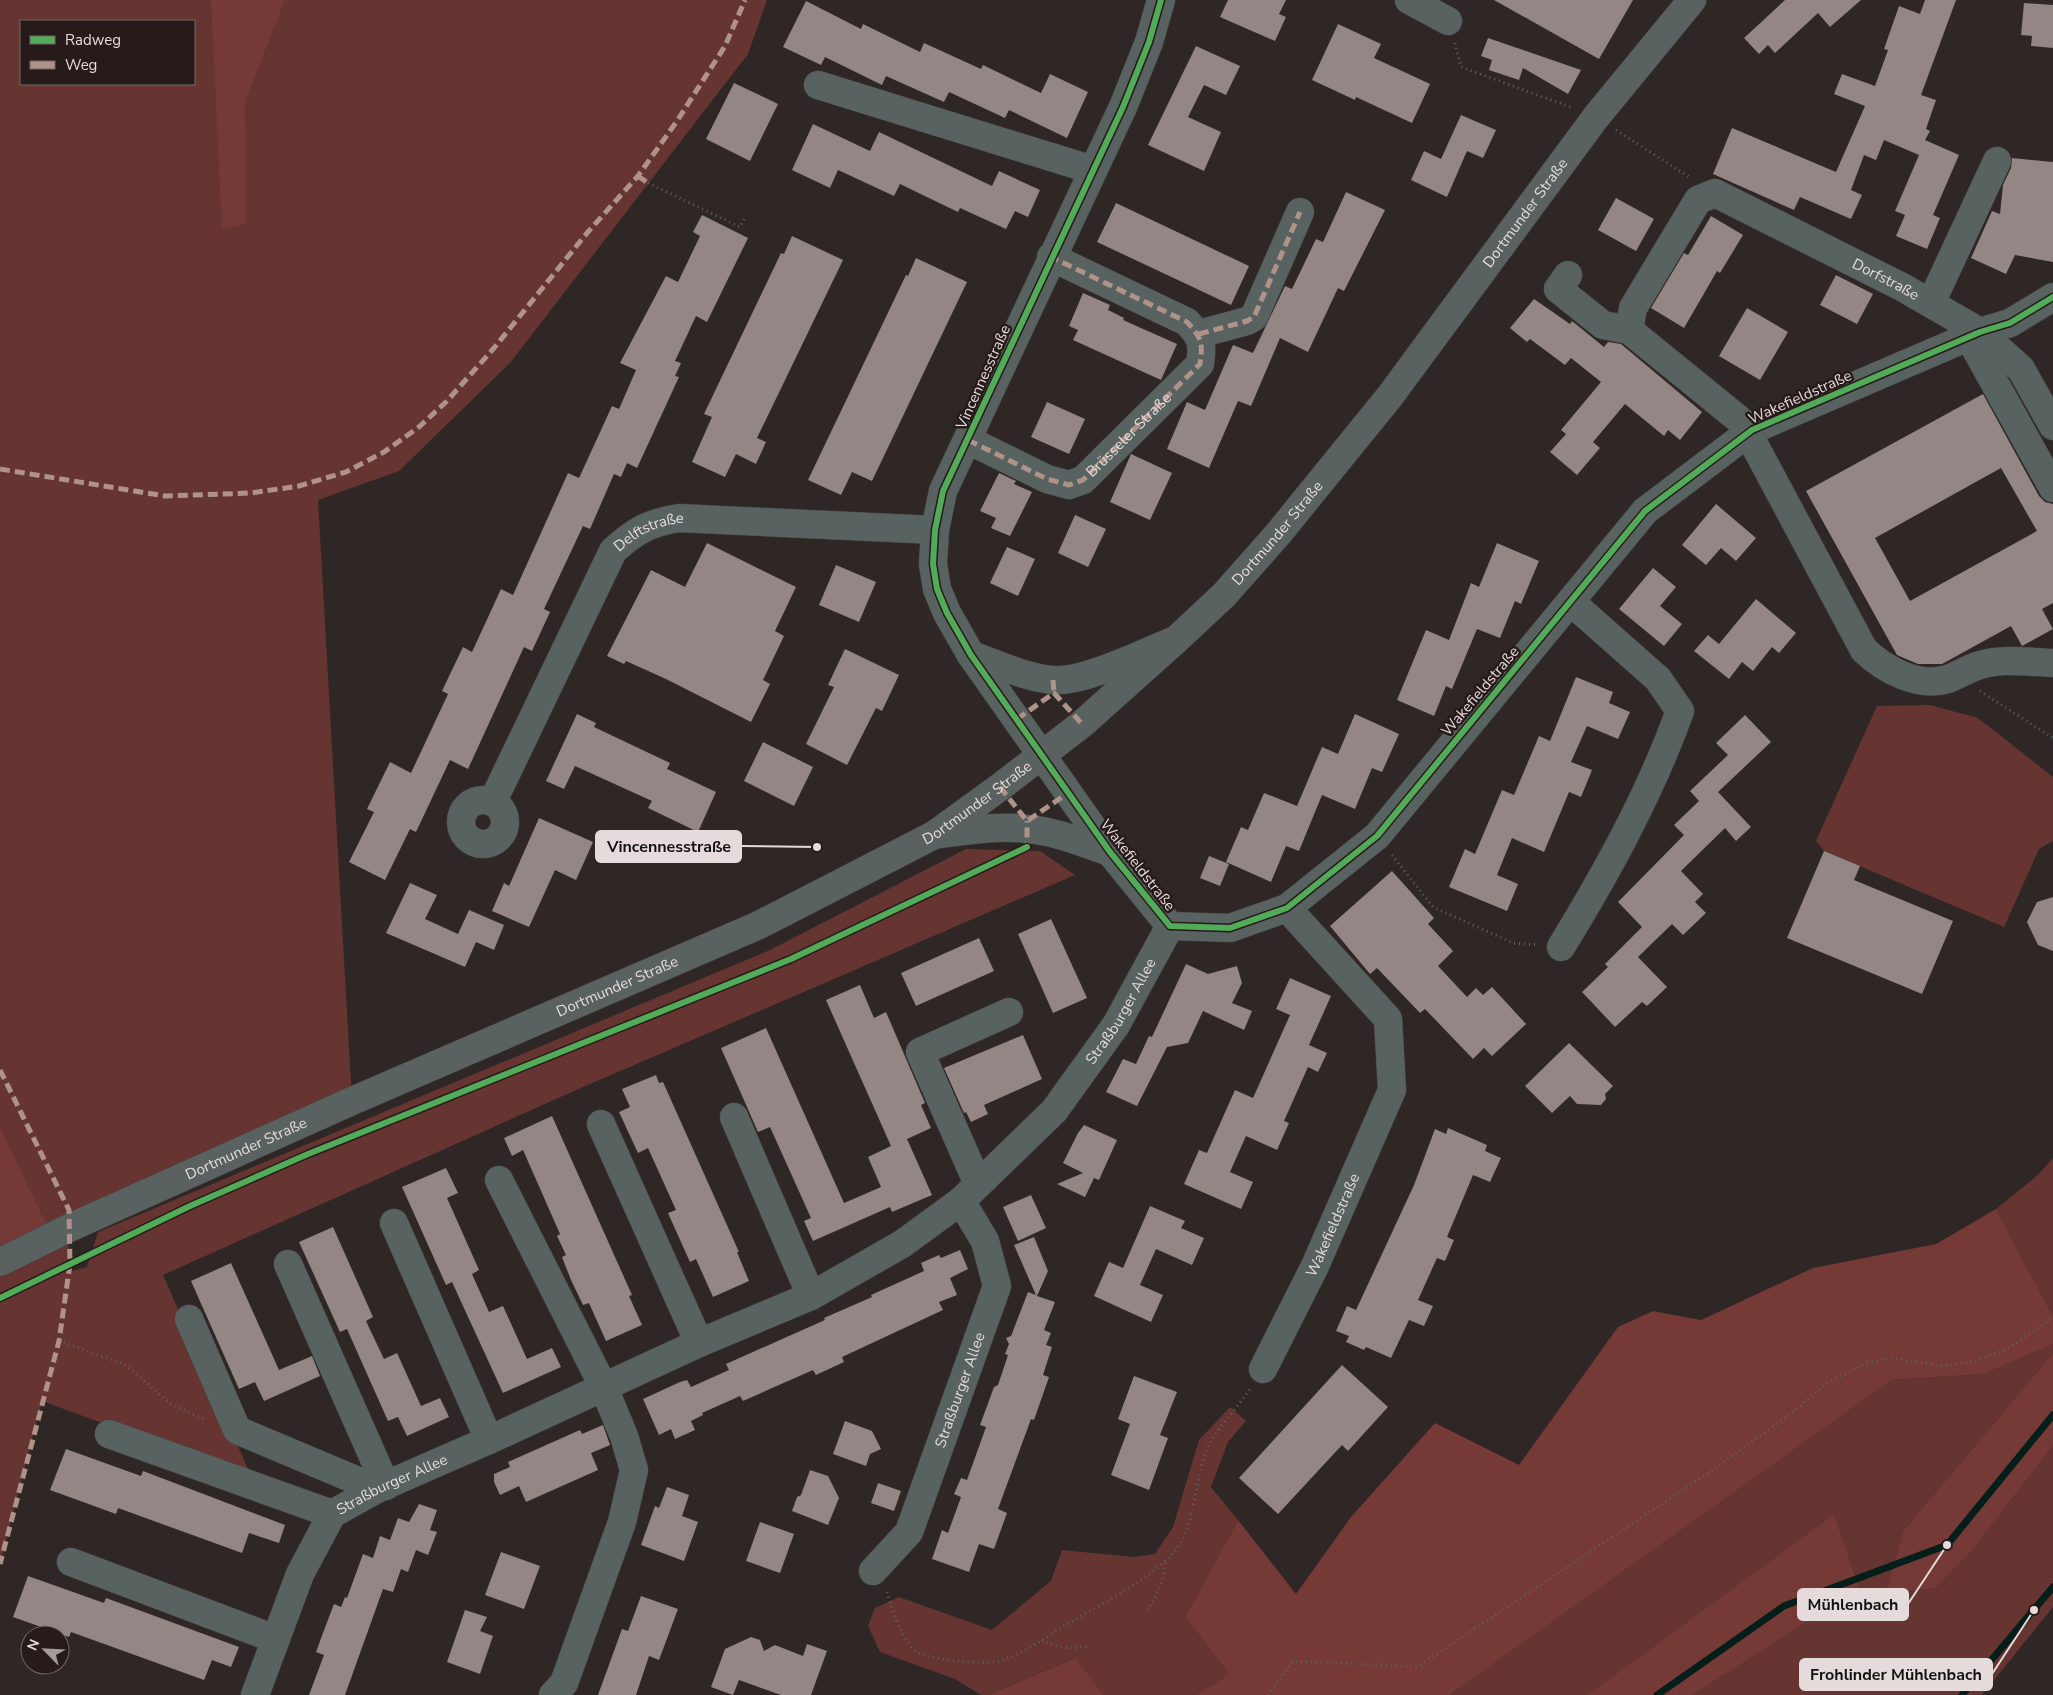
<svg xmlns="http://www.w3.org/2000/svg" width="2053" height="1695" viewBox="0 0 2053 1695" font-family="'Nunito Sans',sans-serif">
<rect width="100%" height="100%" fill="#2e2726"/>
<path fill="#663532" fill-rule="evenodd" d="M0,0h767l-19,54 -238,309 -111,108 -81,29 34,601 -283,127 -1,44 19,-5 11,-35 672,-282 196,-101 74,2 35,24 -501,216 -411,184 89,203 -210,-77 -42,163zM21,21h173v63h-173z
M1930,705l48,13 75,59v64l-14,8 -35,78 -180,-76 -8,-10 61,-135z
M2053,1158v158l-57,-107 42,-34z
M2053,1344v9l-150,178 -17,62 50,-5 35,-36 82,-106v161l-71,88h-289l128,-82 41,-19 -28,-80 -247,181h-137l442,-315 92,-6z
M1230,1407l16,14 -18,21 -17,45 27,33 -53,97 44,57 -33,21h-92l-30,-37 -86,37h-7l-26,-16 -75,-27 -12,-26 7,-18 24,-11 93,33 59,-49 11,-31 72,7 21,-3 18,-27 26,-87z"/>
<path fill="#753936" d="M211,0h74l-40,101 1,122 -24,7z
M0,1127l46,97 -46,21z
M1996,1209l57,107v28l-69,30 -92,6 -442,315h-254l33,-21 -44,-57 53,-97 58,74 55,-77 84,-94 84,42 99,-138 35,-16 48,9 112,-52 123,-24z
M2053,1353v93l-82,106 -35,36 -50,5 17,-62z
M1834,1514l28,80 -41,19 -128,82h-106z
M1075,1658l29,37h-116z"/>
<g fill="none" stroke-linecap="round" stroke-linejoin="round">
<path stroke="#041e1a" stroke-width="7" d="M1657,1695l127,-89 163,-61 106,-130
M1962,1695l91,-108"/>
</g>
<path fill="#938685" fill-rule="evenodd" d="M1228,0h58l-7,14 7,3 -11,24 -55,-24z
M1494,0h139l-34,59z
M1785,0h76l-31,27 -12,-14 -43,40 -7,-8 -9,9 -15,-16z
M1925,0h31l-35,95 15,5 -10,29 4,2 -5,9 34,15 -26,60 7,3 -13,31 -31,-13 9,-21 -10,-4 24,-56 -35,-15 -8,20 -12,-5 -13,35 11,5 -11,24 -51,-22 -6,13 -81,-36 19,-46 104,44 29,-66 -31,-12 8,-20 33,12 13,-36 -4,-1 15,-43 21,8z
M806,1l55,28 2,-5 57,28 4,-9 57,26 2,-4 58,28 9,-19 38,18 -21,46 -58,-28 -4,8 -56,-26 -5,10 -58,-26 -4,9 -57,-28 -4,8 -38,-18z
M2024,3l29,2v43l-22,-2 1,-10 -11,-1z
M1338,24l43,20 -7,14 56,26 -18,39 -56,-26 -1,3 -43,-20z
M1488,38l41,14 52,18 -13,24 -45,-26 -4,12 -30,-10 3,-10 -11,-4z
M1196,46l44,20 -14,29 -22,-10 -16,32 33,15 -17,39 -56,-26z
M734,83l44,21 -28,57 -44,-22z
M1461,115l35,15 -13,28 -16,-7 -20,46 -36,-17 13,-29 17,8z
M813,124l57,27 9,-19 113,54 7,-15 41,19 -12,27 -13,-6 -9,18 -46,-21 -2,4 -58,-28 -6,12 -56,-26 -8,18 -38,-18z
M2012,158l41,4v100l-38,-7 -9,19 -35,-16 21,-47 8,3 3,-29 8,-17z
M1346,192l39,18 -41,81 -6,-3 -30,64 -28,-14 -29,68 -13,-5 -29,67 -42,-19 20,-47 18,8 28,-65 20,8 32,-67 7,3 24,-50 7,3z
M1616,198l38,21 -18,32 -38,-21z
M1116,203l133,63 -18,39 -134,-63z
M702,215l46,23 -41,84 -11,-6 -21,45 6,2 -6,13 4,1 -42,91 -10,-5 -6,14 -7,-3 -24,55 -7,-3 -39,83 6,3 -18,39 -8,-4 -56,122 -18,-9 -34,72 -6,-3 -25,51 -36,-18 25,-50 -7,-3 23,-47 21,11 37,-79 -6,-3 21,-44 9,5 29,-63 12,6 55,-122 11,5 33,-72 7,3 17,-39 -16,-7 46,-87 12,6 22,-46 -7,-4z
M1711,216l32,19 -23,38 -3,-2 -33,57 -33,-20 33,-55 4,2z
M792,236l51,24 -86,178 9,4 -10,22 -20,-10 -11,23 -33,-15 20,-45 -8,-3 77,-161 3,1z
M916,258l51,24 -95,199 -20,-9 -11,23 -33,-15 98,-205 2,1z
M1836,275l37,19 -16,30 -37,-19z
M1083,293l27,12 -2,5 16,8 -1,2 54,24 -16,36 -88,-40 5,-10 -9,-4z
M1534,299l36,25 2,-3 32,26 4,-5 13,2 81,68 -22,28 -12,-10 -4,6 -39,-32 -32,38 7,6 -23,27 -27,-23 16,-18 -5,-4 40,-48 -30,-24 -6,7 -35,-26 -3,3 -17,-14z
M1747,308l41,24 -28,48 -41,-24z
M1983,394l56,102 6,6 8,2v99l-11,6 11,20 -31,17 -11,-20 -69,38h-24l-21,-9 -91,-164zM2001,468l36,63 -127,70 -35,-63z
M1047,402l38,17 -16,35 -38,-17z
M1131,454l41,19 -22,47 -40,-18z
M999,473l17,8 -2,3 18,8 -22,44 -19,-8 5,-10 -16,-7z
M1716,504l40,34 -20,23 -15,-13 -15,17 -24,-20z
M1075,515l31,14 -18,38 -30,-14z
M707,543l89,44 -21,44 9,5 -21,44 7,4 -19,38 -85,-43 -40,-18 -2,3 -17,-8 44,-86 34,17z
M1497,543l42,18 -18,43 -6,-3 -15,37 -23,-9 -25,60 -6,-3 -12,30 -37,-16 29,-70 23,10 22,-57 8,4z
M1007,547l28,12 -17,37 -28,-13z
M836,565l40,17 -17,40 -40,-17z
M1653,568l23,19 -16,19 22,18 -18,22 -45,-37z
M1756,599l40,34 -17,20 -7,-6 -19,24 -11,-9 -13,17 -35,-28 14,-16 11,9z
M845,649l54,26 -17,36 -6,-3 -29,57 -41,-21 28,-57 -6,-2z
M1576,677l37,15 -4,11 21,9 -12,27 -31,-13 -16,36 21,8 -11,27 -12,-5 -25,60 -32,-14 -15,37 21,9 -11,27 -58,-24 16,-38 10,5 27,-64 12,5 25,-59 11,5z
M577,714l19,9 -2,4 76,36 -3,6 49,23 -18,40 -50,-24 4,-7 -77,-35 -11,23 -18,-8z
M1355,714l44,20 -17,38 -10,-4 -17,41 -33,-14 -23,56 -13,-5 -15,36 -45,-20 15,-35 7,3 16,-37 33,13 25,-59 16,7z
M1745,715l26,27 -53,50 33,35 -15,14 -11,-13 -44,43 22,23 -8,8 11,11 -23,22 -11,-11 -34,33 29,30 -20,19 -5,-4 -27,25 -33,-35 26,-25 -3,-3 37,-37 -24,-25 66,-67 -10,-10 25,-24 -9,-10 38,-36 -12,-12z
M763,742l50,25 -19,39 -50,-25z
M539,818l54,24 -17,38 -21,-10 -26,57 -37,-16 12,-28 5,3z
M1824,851l36,15 -6,14 99,41 -31,73 -135,-56z
M1209,856l20,8 -9,22 -20,-8z
M1392,871l42,47 -6,6 25,27 -15,15 29,31 9,-9 7,7 9,-8 34,37 -34,32 -8,-8 -11,11 -48,-50 -5,4 -43,-45 -7,6 -40,-48z
M410,883l27,12 -12,24 33,15 11,-24 35,15 -10,25 -18,-8 -11,25 -79,-34z
M2053,897v54l-15,-6 -11,-23 10,-20z
M1051,919l36,79 -34,15 -35,-79z
M979,938l15,33 -78,35 -15,-33z
M1186,964l22,10 29,-8 5,17 -10,20 20,8 -8,19 -41,-19 -15,32 -21,4 -30,59 -31,-14 17,-33 13,5 13,-28 3,1z
M1290,978l41,18 -22,49 18,8 -9,19 -10,-5 -24,54 5,2 -12,27 -31,-14 -16,36 23,10 -12,27 -57,-25 15,-34 8,3 28,-63 18,8 37,-83 -14,-6z
M860,985l14,33 12,-6 39,91 -4,2 10,23 -37,17 13,-6 25,56 -40,17 -2,-5 -77,34 -9,-20 7,-3 -41,-91 -12,5 -37,-84 45,-20 78,175 37,-16 -13,-30 23,-11 -65,-146z
M1023,1035l19,44 -58,26 4,9 -17,8 -5,-10 -2,1 -20,-45z
M1569,1043l44,43 -8,8 1,5 -5,6 -24,-1 -7,-8 -18,17 -27,-27z
M656,1075l3,8 4,-1 76,170h-2l12,29 -36,16 -17,-38 -6,3 -14,-31 -8,-18 8,-3 -28,-62 -10,5 -19,-41 11,-5 -8,-18z
M552,1116l80,179 -3,1 13,29 -36,16 -17,-38 -6,2 -12,-25 -9,-23 4,-2 -9,-19 3,-2 -37,-84 -11,6 -8,-18z
M1084,1125l33,15 -18,40 -5,-2 -9,19 -28,-13 26,-11 -20,-10 15,-30z
M1448,1128l39,17 -2,6 16,7 -11,24 -17,-7 -26,62 7,3 -9,21 -8,-3 -19,42 15,6 -9,20 -15,-6 -18,38 -25,-11 -2,3 -18,-8 3,-6 -13,-5 11,-25 9,4 58,-125 21,-56 11,5z
M446,1168l12,25 -11,5 32,72 -7,4 17,38 14,-6 24,53 25,-11 9,19 -58,26 -51,-111 -6,3 -44,-98z
M1031,1195l15,33 -28,13 -15,-34z
M1150,1206l35,15 -4,7 23,10 -12,27 -36,-16 -16,36 23,10 -12,27 -57,-26 15,-34 14,6z
M333,1227l40,90 -7,4 18,38 13,-6 24,53 19,-8 9,19 -42,19 -9,-19 -10,4 -41,-92 -7,3 -41,-90z
M1034,1237l14,34 -11,25 18,6 -11,28 7,3 -5,12 6,2 -9,28 6,2 -15,43 -3,-1 -33,90 9,4 -13,36 -15,-5 -10,28 -37,-13 10,-29 6,3 13,-36 -7,-3 7,-16 6,2 19,-53 -6,-2 14,-38 4,-2 10,-30 -3,-1 4,-10 -3,-6 5,-2 17,-44 8,3 -22,-50z
M960,1250l8,19 -18,9 7,17 -18,7 4,8 -101,47 2,5 -28,13 -3,-5 -70,31 -3,-5 -38,17 1,2 -12,6 4,9 -20,9 -4,-10 -12,6 -16,-36 37,-17 7,-2 4,7 38,-17 -3,-6 99,-44 -1,-2 48,-21 -1,-2 53,-24 -3,-8 18,-8 2,3z
M231,1263l48,107 33,-14 8,20 -56,25 -9,-19 -16,7 -48,-108z
M1342,1365l46,42 -40,44 -6,-6 -64,69 -39,-36z
M1134,1376l43,16 -17,43 8,3 -19,52 -38,-15 19,-51 -12,-5z
M845,1421l27,10 9,18 -11,5 -4,12 -33,-12z
M603,1425l7,20 -19,8 7,17 -72,32 -7,-16 -19,9 -6,-13v-8l16,-7 -2,-5 72,-32 2,4z
M66,1449l75,27 2,-5 142,54 -6,18 -30,-10 -7,20 -124,-45 -2,6 -66,-24z
M810,1470l18,6 11,22 -11,27 -36,-14 5,-14 4,-2z
M878,1483l23,8 -7,20 -23,-8z
M667,1487l22,8 -7,21 16,6 -14,39 -43,-16 14,-39 4,2z
M419,1504l18,6 -7,20 7,2 -9,23 -12,-5 -8,22 -7,-3 -8,23 -10,-3 -38,106h-36l15,-40 -8,-3 7,-19 11,-29 7,3 4,-10 2,1 16,-44 10,4 7,-22 10,4 8,-22 11,4z
M760,1522l34,12 -14,39 -34,-12z
M501,1552l39,14 -16,43 -39,-14z
M28,1576l76,27 2,-5 133,49 -8,20 -19,-7 -8,20 -133,-48 -2,5 -56,-20z
M641,1596l37,13 -19,51 -10,-4 -13,39h-38l24,-66 6,2z
M465,1610l22,7 -7,14 13,5 -13,38 -33,-12z
M751,1637l9,3 4,11 11,-6 28,11 4,-12 20,7 -16,44h-30l-42,-15 -6,15 -22,-8 14,-38z"/>
<g fill="none" stroke-linecap="round" stroke-linejoin="round">
<g stroke="#4a4544" stroke-width="29">
<g id="minor">
<path d="M1161,0l-12,42 -26,65 -180,384 -8,39 -2,34 4,25 10,24 24,42 139,197 60,74 60,2 57,-20 90,-72 268,-325 107,-81 228,-98 30,-9 43,-26"/>
<path d="M1409,0l39,21"/>
<path d="M818,85l275,85"/>
<path d="M1568,275l-10,14 45,36 26,5 123,100"/>
<path d="M1931,303l66,-142"/>
<path id="s1" d="M1629,330l4,-22 65,-108 17,-7 187,94 78,45 41,37 32,57"/>
<path d="M1199,334l48,-13 7,-4 46,-105"/>
<path d="M1969,337l84,151"/>
<path d="M1748,433l116,217c21,20 54,38 84,29 11,-4 21,-11 32,-14 23,-7 49,-3 73,-2"/>
<path id="s2" d="M968,440l79,39 22,6 14,-5 117,-116c3,-21 2,-26 -13,-42l-136,-65"/>
<path d="M971,655c26,9 53,22 81,25 31,3 91,-27 121,-39"/>
<circle cx="483" cy="822" r="22"/>
<path id="s3" d="M493,801l120,-250c23,-21 36,-28 66,-33l256,12"/>
<path d="M934,835c30,-4 63,-10 93,-6 28,2 56,14 83,23"/>
<path d="M1561,947c46,-75 89,-153 119,-236l-22,-32 -87,-77"/>
<path d="M734,1117l77,179"/>
<path d="M601,1124l98,219"/>
<path d="M499,1180l105,208 20,48 10,34 -12,52 -58,161 -11,12"/>
<path d="M978,1184l-58,-132 89,-40"/>
<path d="M394,1223l95,217"/>
<path d="M288,1264l98,222"/>
<path d="M189,1319l48,111 140,59"/>
<path id="s4" d="M1263,1369l52,-103 77,-176 -4,-71 -101,-111"/>
<path d="M109,1434l223,80"/>
<path d="M71,1562l204,77"/>
<path id="s5" d="M873,1571l36,-39 88,-246 -12,-45 -24,-40"/>
<path id="s6" d="M255,1695l45,-121 32,-60 45,-25 112,-49 210,-97 112,-47 91,-52 59,-43 93,-90 62,-86 54,-99"/>
</g>
</g>
<g stroke="#4a4544" stroke-width="29">
<g id="major">
<path id="s7" d="M0,1262l69,-34 283,-127 407,-176 175,-90 66,-48 82,-63 95,-85 47,-44 54,-61 112,-138 206,-279 96,-117"/>
</g>
</g>
<path stroke="#5f6261" stroke-width="3" stroke-dasharray="1 4" stroke-linecap="butt" d="M1455,43l6,24 112,41
M1616,130l73,47
M648,183l92,44 5,-10
M1980,691l73,47
M1392,855l41,52 80,36 25,2
M59,1341l67,24 45,39 35,16
M887,1592c5,18 14,47 30,60 11,8 68,13 82,9 22,-6 44,-22 63,-34 38,-23 86,-44 115,-79 17,-21 19,-71 29,-97 10,-23 30,-41 44,-62
M1147,1610c11,-14 18,-32 18,-49
M1042,1640c14,8 30,10 46,6
M1268,1695l25,-34 124,6 294,-196 78,-56 38,-32 40,-20 25,-5 51,8 33,-5 35,-14 42,-29"/>
<use href="#minor" stroke="#586261" stroke-width="28"/>
<use href="#major" stroke="#5a6261" stroke-width="28"/>
<path stroke="#af9288" stroke-width="5" stroke-dasharray="10 5" stroke-linecap="butt" d="M638,176l10,7
M1199,334l48,-13 7,-4 46,-105
M968,440l79,39 22,6 14,-5 117,-116c3,-21 2,-26 -13,-42l-136,-65
M0,469l165,27 86,-3 48,-7 47,-14 38,-20 35,-25 28,-26 47,-53 93,-115 51,-57 39,-55 48,-75 20,-46
M1053,680l1,13
M1017,719l37,-26 28,31
M1000,787l27,34 41,-28
M1022,849l5,-2v-26
M0,1070l69,140 1,54 -11,77 -59,223"/>
<g stroke="#271b1a" stroke-width="9">
<path id="cycleway" d="M1161,0l-12,42 -26,65 -180,384 -8,39 -2,34 4,25 10,24 24,42 139,197 60,74 60,2 57,-20 90,-72 268,-325 107,-81 228,-98 30,-9 43,-26
M0,1298l190,-92 118,-52 483,-195 236,-112"/>
</g>
<use href="#cycleway" stroke="#51ab58" stroke-width="6"/>
</g>
<g text-anchor="middle" stroke-width="5" stroke-linejoin="round" paint-order="stroke">
<g font-size="15" fill="#e4dbda" stroke="#271b1a">
<text dy="5" stroke="none"><textPath href="#s7" startOffset="1891">Dortmunder Straße</textPath></text>
<text dy="5" stroke="none"><textPath href="#s1" startOffset="358">Dorfstraße</textPath></text>
<text transform="translate(983 377) rotate(-66)" y="5">Vincennesstraße</text>
<text transform="translate(1800 397) rotate(-24)" y="5">Wakefieldstraße</text>
<text dy="5" stroke="none"><textPath href="#s2" startOffset="190">Brüsseler Straße</textPath></text>
<text dy="5" stroke="none"><textPath href="#s7" startOffset="1486">Dortmunder Straße</textPath></text>
<text dy="5" stroke="none"><textPath href="#s3" startOffset="319">Delftstraße</textPath></text>
<text transform="translate(1480 691) rotate(-50)" y="5">Wakefieldstraße</text>
<text dy="5" stroke="none"><textPath href="#s7" startOffset="1081">Dortmunder Straße</textPath></text>
<text transform="translate(1138 865) rotate(52)" y="5">Wakefieldstraße</text>
<text dy="5" stroke="none"><textPath href="#s7" startOffset="676">Dortmunder Straße</textPath></text>
<text dy="5" stroke="none"><textPath href="#s6" startOffset="1151">Straßburger Allee</textPath></text>
<text dy="5" stroke="none"><textPath href="#s7" startOffset="271">Dortmunder Straße</textPath></text>
<text dy="5" stroke="none"><textPath href="#s4" startOffset="160">Wakefieldstraße</textPath></text>
<text dy="5" stroke="none"><textPath href="#s5" startOffset="204">Straßburger Allee</textPath></text>
<text dy="5" stroke="none"><textPath href="#s6" startOffset="264">Straßburger Allee</textPath></text>
</g>
</g>
<path fill="none" stroke="#e4dbda" stroke-width="2" d="M817 847L741 846M1947 1545L1908 1604M2034 1610L1992 1674"/>
<g fill="#e4dbda" stroke="#271b1a" stroke-width="2">
<circle cx="817" cy="847" r="5"/>
<circle cx="1947" cy="1545" r="5"/>
<circle cx="2034" cy="1610" r="5"/>
</g>
<g fill="#e4dbda" stroke="#e4dbda" stroke-width="2">
<rect x="596" y="831" width="145" height="31" rx="5"/>
<rect x="1798" y="1589" width="110" height="31" rx="5"/>
<rect x="1800" y="1659" width="192" height="31" rx="5"/>
</g>
<g font-size="16" text-anchor="middle" font-weight="bold" fill="#111">
<text x="669" y="852">Vincennesstraße</text>
<text x="1853" y="1610">Mühlenbach</text>
<text x="1896" y="1680">Frohlinder Mühlenbach</text>
</g>
<rect x="20" y="20" width="175" height="65" fill="#271b1a" stroke="#736867"/>
<rect x="30" y="36" width="25" height="8" fill="#51ab58" stroke="#736867"/>
<text x="65" y="45" font-size="15" fill="#e4dbda">Radweg</text>
<rect x="30" y="61" width="25" height="8" fill="#af9288" stroke="#736867"/>
<text x="65" y="70" font-size="15" fill="#e4dbda">Weg</text>
<g transform="translate(45 1650) rotate(294)"><circle r="24" fill="#271b1a" stroke="#736867"/>
<path d="M0-4L9 19L0 12L-9 19Z" fill="#a49c9b"/>
<text y="-8" font-size="14" font-weight="bold" text-anchor="middle" fill="#e4dbda">N</text>
</g>
</svg>
